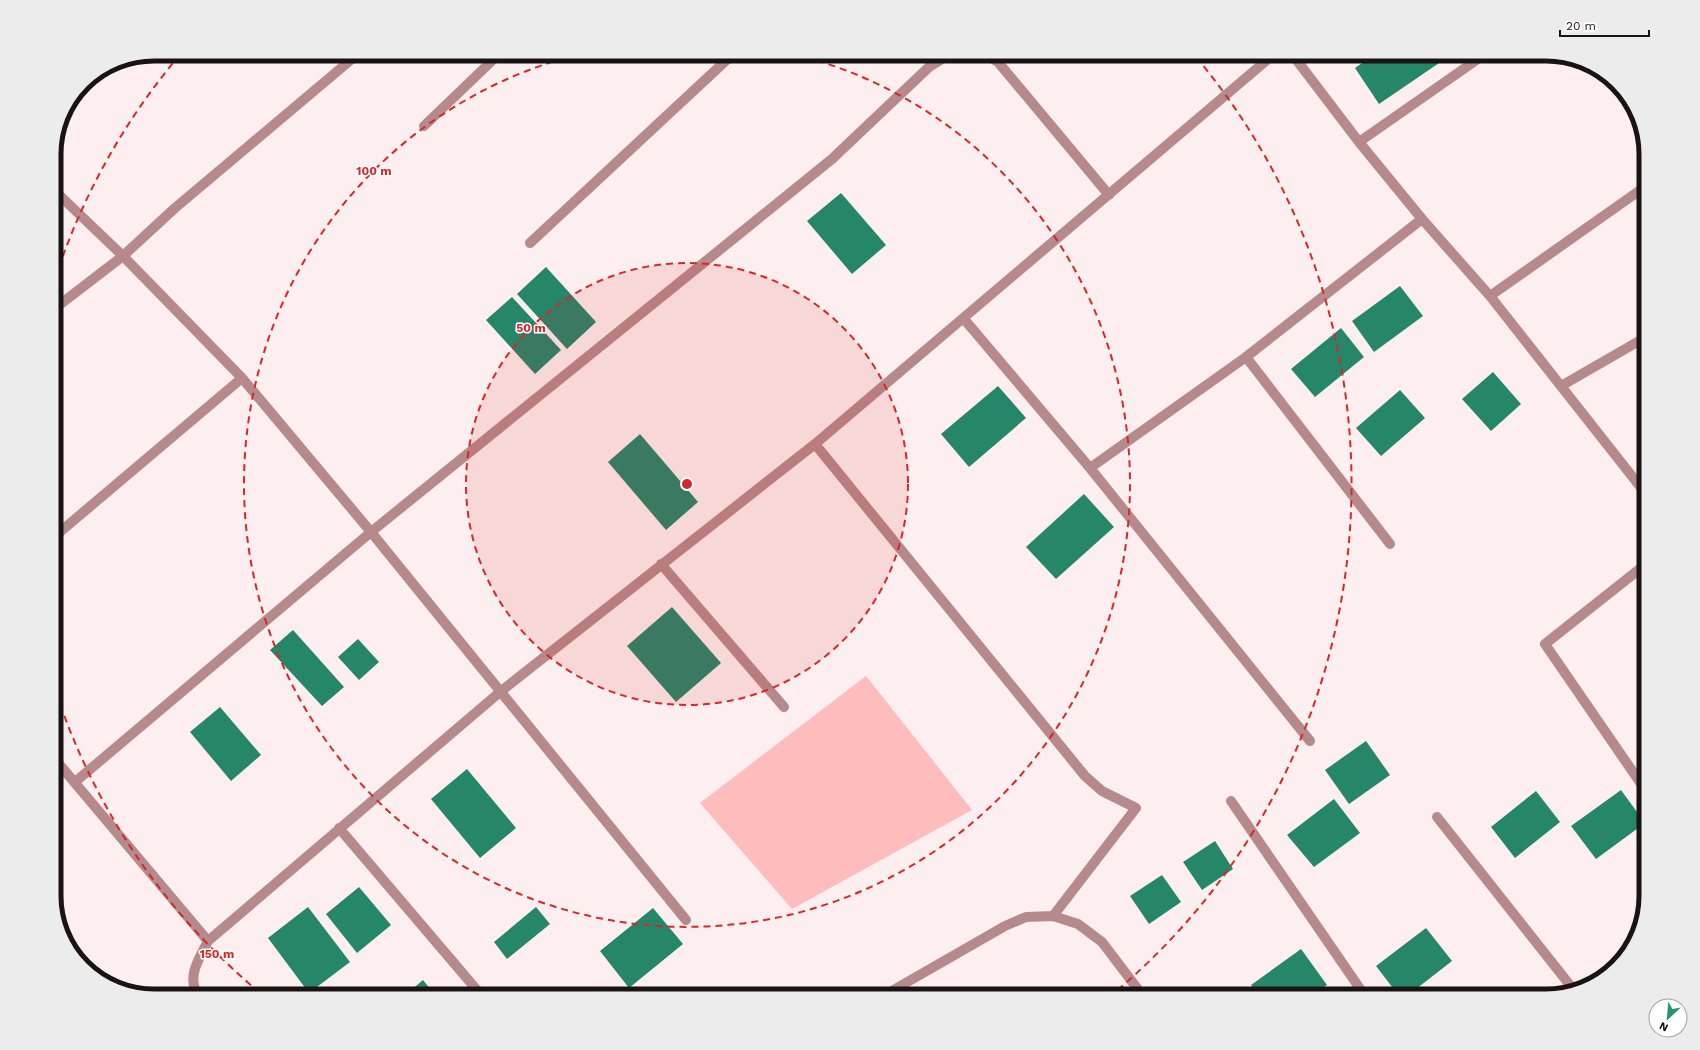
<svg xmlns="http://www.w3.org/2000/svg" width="1700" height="1050" viewBox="0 0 1700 1050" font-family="'Work Sans',sans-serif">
<rect width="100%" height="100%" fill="#fdefef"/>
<path fill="#febcbd" d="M866,676l106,134 -180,99 -92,-106z"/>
<path fill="#25866a" d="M1375,54h66l4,5 -66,45 -24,-36z
M118,61l-16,17 -4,-5 18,-11z
M841,193l45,52 -34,29 -45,-53z
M546,267l50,55 -29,27 -50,-55z
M1400,286l23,30 -49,36 -22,-31z
M512,297l49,53 -26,24 -49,-54z
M1341,328l23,29 -49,40 -24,-28z
M1493,372l28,32 -30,27 -29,-32z
M998,386l28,32 -57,49 -28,-33z
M1400,390l25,28 -44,38 -25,-28z
M640,434l58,68 -32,28 -58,-68z
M1084,494l30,33 -58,52 -30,-32z
M672,607l49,56 -45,39 -49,-56z
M293,630l51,57 -22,19 -52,-56z
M358,639l21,23 -20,18 -21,-23z
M220,707l41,48 -30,26 -41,-49z
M1366,741l24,34 -41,29 -24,-34z
M467,769l49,59 -36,30 -49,-59z
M1621,790l24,33 -49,36 -25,-33z
M1536,791l24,31 -45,36 -24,-31z
M1334,799l26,34 -46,34 -27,-32z
M1215,841l18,28 -31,21 -19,-28z
M1162,875l19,27 -32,22 -19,-28z
M359,887l32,38 -34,28 -31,-39z
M308,907l42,55 -41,31 -41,-55z
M536,907l14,17 -43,35 -13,-17z
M653,908l30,36 -54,44 -29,-37z
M1426,928l26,33 -45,35h-8l-23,-30z
M1301,949l26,36 -16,11h-52l-8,-11z
M423,980l13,16h-32z
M1246,987l7,9h-18z"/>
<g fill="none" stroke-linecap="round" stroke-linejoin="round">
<path stroke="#b6898a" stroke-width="10" d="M984,54l14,8 111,133
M1292,54l67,88 63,77 68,77 156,198
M424,126l75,-72
M1359,142l126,-88
M54,190l69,66 119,122 129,154 315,388
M530,243l203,-189
M1490,296l156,-110
M54,309l69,-53 52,-48 178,-150
M964,319l126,149 220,273
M1246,357l144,187
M1561,386l85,-49
M815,444l270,332 17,15 34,17 -83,108
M1090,468l156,-111 176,-138
M54,537l188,-159
M661,564l123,143
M1646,564l-101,80 101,147
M54,758l154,183
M75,782l296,-250 461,-373 97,-92 21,-13
M1231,801l134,195
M1437,817l136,172
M339,828l143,168
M199,996c-14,-18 1,-39 9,-55l292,-249 315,-248 459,-390
M883,996l122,-70 21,-9 27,-1 25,8 24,18 41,54"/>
</g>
<circle cx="687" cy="484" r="221" fill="#d62828" fill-opacity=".12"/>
<g fill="none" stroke="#d62828" stroke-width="2" stroke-dasharray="7 5">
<circle cx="687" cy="484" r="221"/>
<path d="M794 54A443 443 0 1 1 580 54"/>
<path d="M260 993A664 664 0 0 1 55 689M55 279A664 664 0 0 1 178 57M1196 57A664 664 0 0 1 1114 993"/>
</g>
<path d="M0 0H1700V1050H0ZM154 61H1546A93 93 0 0 1 1639 154V896A93 93 0 0 1 1546 989H154A93 93 0 0 1 61 896V154A93 93 0 0 1 154 61Z" fill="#edecec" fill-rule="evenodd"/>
<path fill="none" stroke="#1a1313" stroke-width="5" d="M154 61H1546A93 93 0 0 1 1639 154V896A93 93 0 0 1 1546 989H154A93 93 0 0 1 61 896V154A93 93 0 0 1 154 61Z"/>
<circle cx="687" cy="484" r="6" fill="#d62828" stroke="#fff" stroke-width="2"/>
<g font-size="12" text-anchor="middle" font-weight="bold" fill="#d62828" stroke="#fff" stroke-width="3" stroke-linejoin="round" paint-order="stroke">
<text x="374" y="175">100 m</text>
<text x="531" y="332">50 m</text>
<text x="217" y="958">150 m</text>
</g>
<g transform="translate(1668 1018) rotate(206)"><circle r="19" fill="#ffffff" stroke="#a3a1a1"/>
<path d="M0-3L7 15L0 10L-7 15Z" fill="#269475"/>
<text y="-6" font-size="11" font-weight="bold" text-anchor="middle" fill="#1a1313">N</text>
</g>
<path d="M1560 30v6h89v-6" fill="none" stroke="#1a1313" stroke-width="2"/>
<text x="1566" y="30" font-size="12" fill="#1a1313" stroke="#ffffff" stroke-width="3" paint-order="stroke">20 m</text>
</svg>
